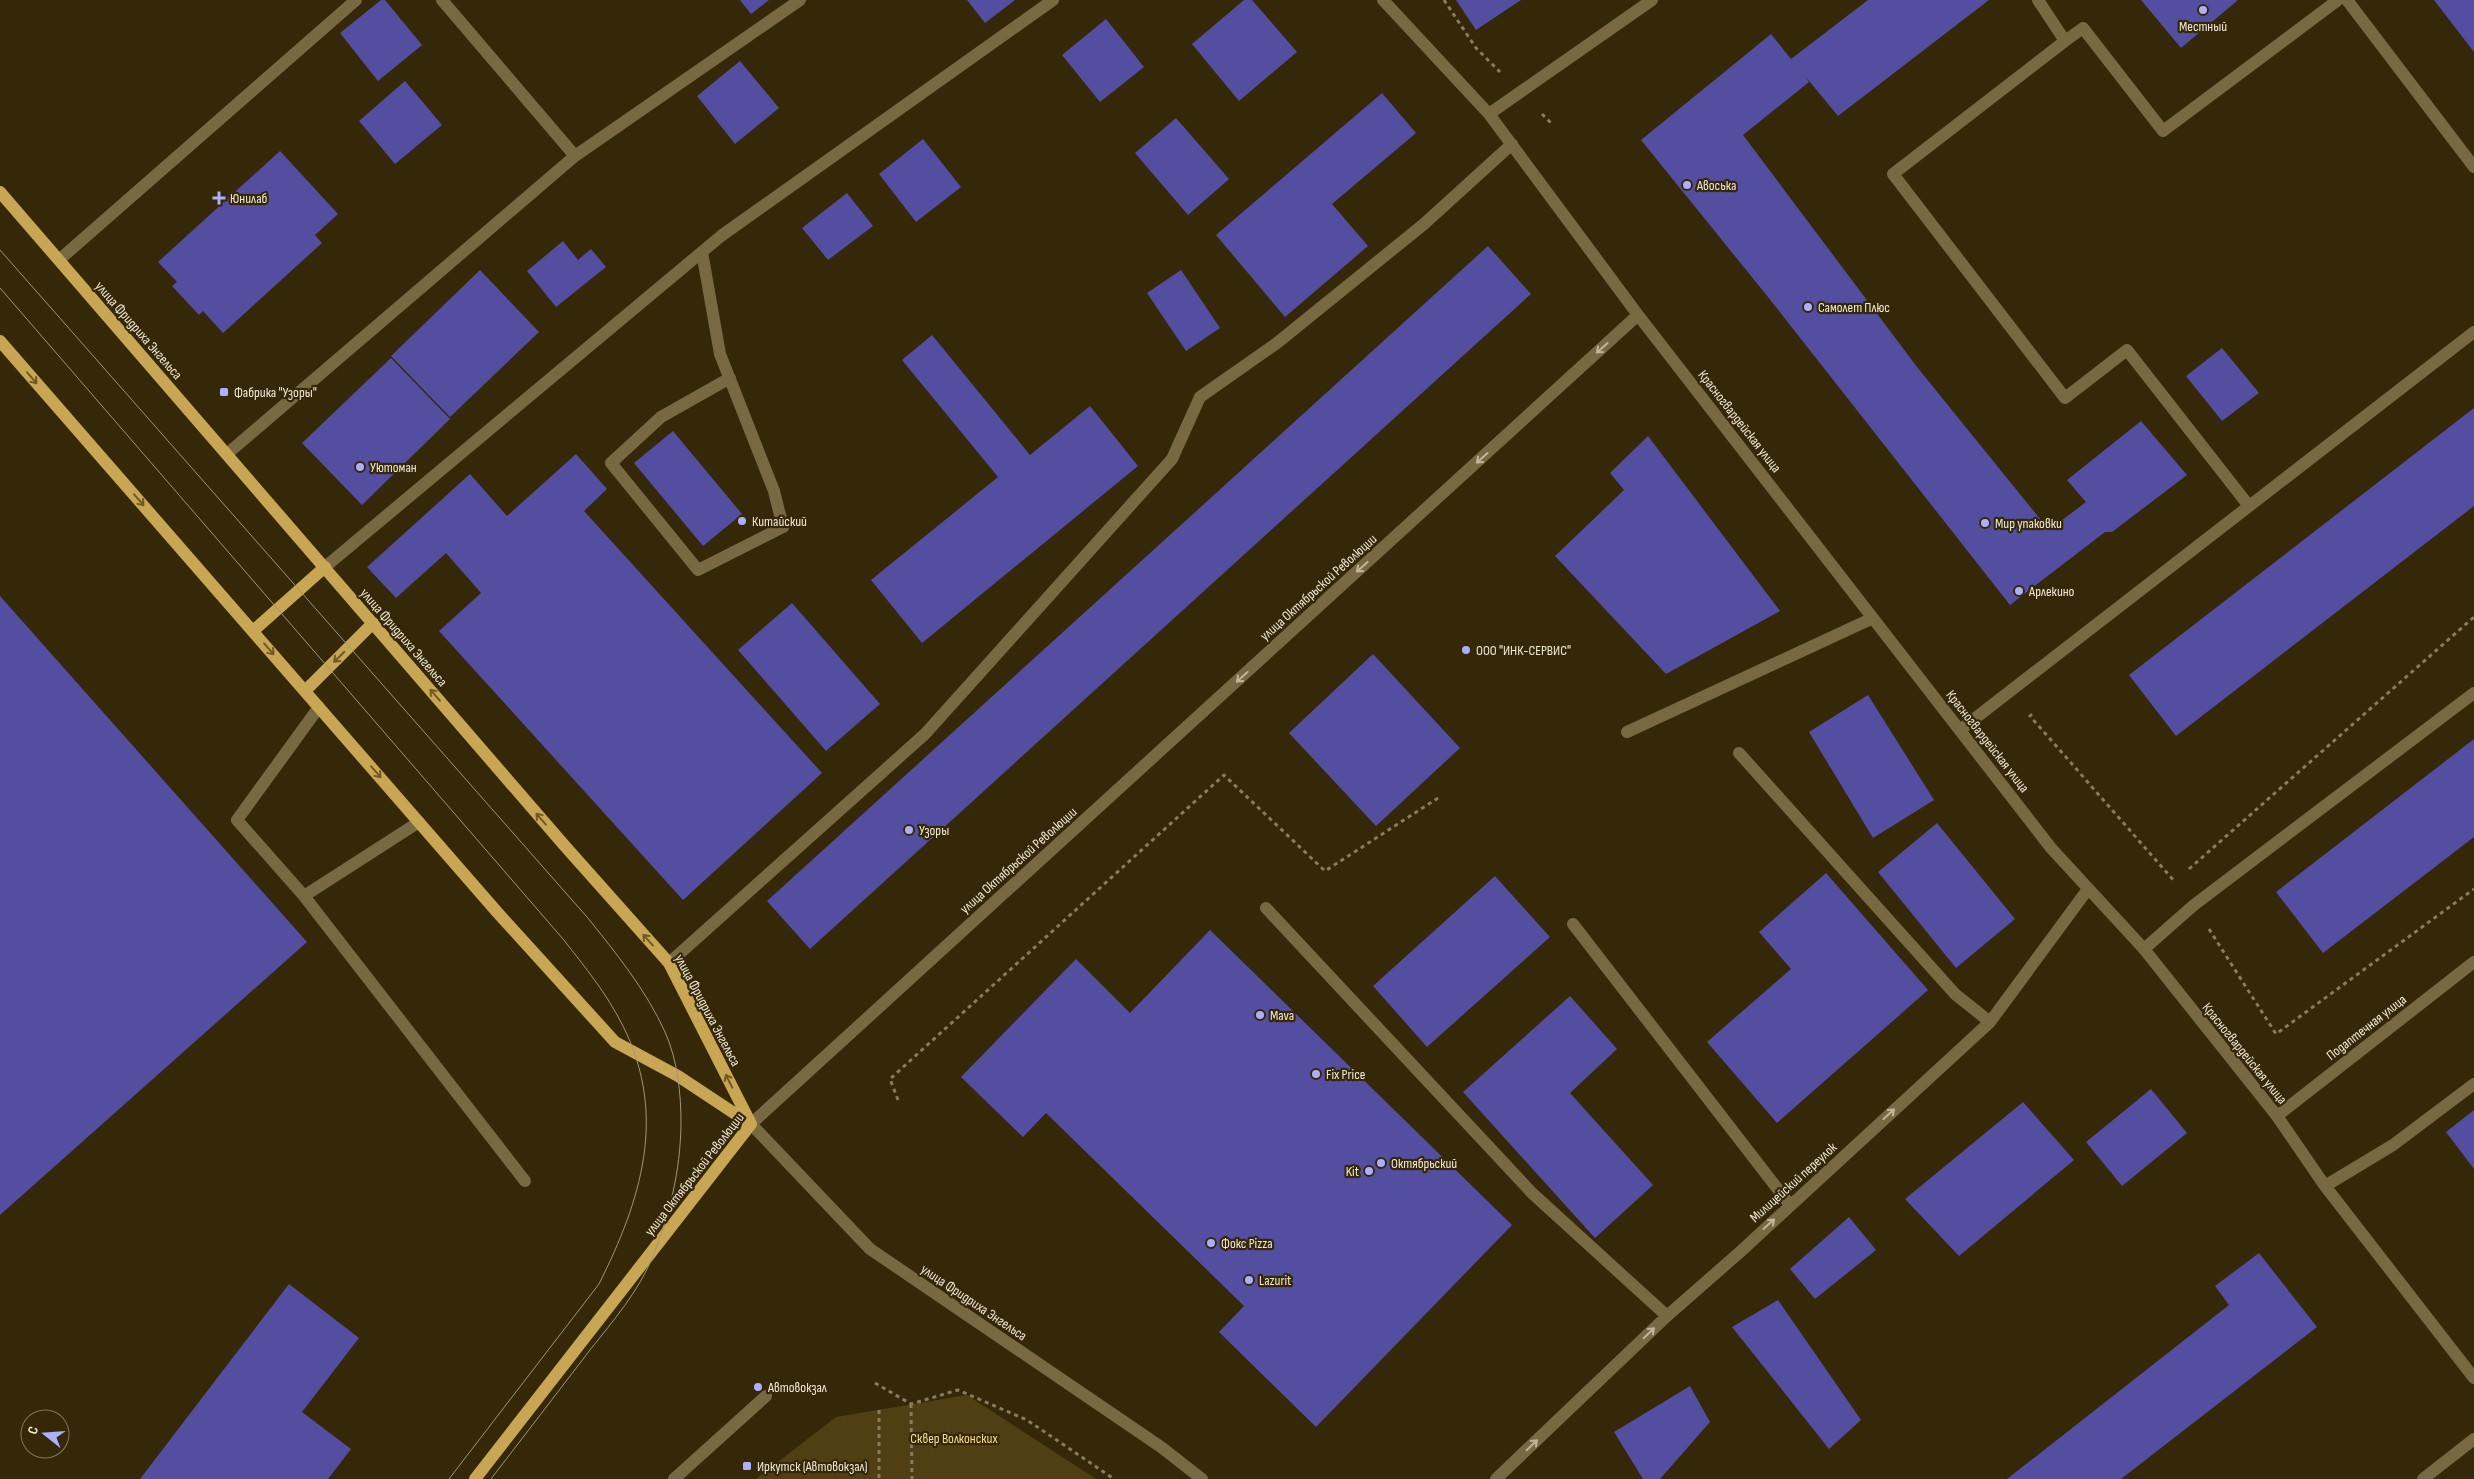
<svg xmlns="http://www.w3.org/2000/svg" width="2474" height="1479" viewBox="0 0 2474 1479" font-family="'Sofia Sans Condensed',sans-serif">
<rect width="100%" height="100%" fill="#342809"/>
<path fill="#503f13" d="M967,1395l129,84h-340l80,-62z"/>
<path fill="#534ea0" d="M381,0h4l37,45 -44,36 -38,-48z
M740,0h29l-18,14z
M967,0h48l-30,23z
M1244,0h8l45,52 -58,49 -47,-57z
M1456,0h65l-45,30z
M1868,0h121l-151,116 -33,-40 4,6 -66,53 174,232 132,163 37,-28 5,6 -24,-28 74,-59 46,54 -75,57h-7l-95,73 -242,-308 -127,-157 130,-106 20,25z
M2141,0h97l-57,48z
M2434,0h40v52z
M1106,19l38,48 -44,35 -38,-47z
M740,61l39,47 -44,36 -38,-48z
M405,81l37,44 -47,39 -36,-43z
M1382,93l34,40 -84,71 36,42 -83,71 -69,-82z
M1176,118l53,61 -41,36 -53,-62z
M923,139l38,48 -45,35 -37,-48z
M280,151l58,63 -23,21 7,8 -99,90 -20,-22 -4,4 -27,-29 5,-4 -19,-20z
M847,193l26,33 -45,34 -26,-32z
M563,241l15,19 13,-11 15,18 -50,40 -29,-36z
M1488,246l43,48 -721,655 -43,-48z
M480,270l59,62 -89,85 -59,-61z
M1181,270l39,58 -34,23 -39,-58z
M932,335l98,120 60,-49 48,60 -216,177 -51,-63 127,-103 -96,-117z
M2222,348l37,45 -37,28 -36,-45z
M391,358l59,61 -88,86 -60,-62z
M2474,408v98l-298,230 -47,-61z
M673,431l69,83 -39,32 -69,-83z
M1648,436l132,175 -114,63 -111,-118 69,-66 -14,-17z
M576,454l31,35 -23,22 238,262 -139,127 -244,-269 42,-38 -35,-40 -50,45 -29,-31 103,-93 37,42z
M0,596l307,346 -307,273z
M792,603l88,101 -54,47 -88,-101z
M1373,654l87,94 -84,78 -87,-93z
M1868,695l66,105 -61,38 -64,-106z
M2474,739v98l-151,116 -47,-61z
M1937,823l78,96 -59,49 -78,-96z
M1826,873l102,117 -151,133 -70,-81 84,-73 -32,-37z
M1495,876l55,61 -123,110 -54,-61z
M1210,930l302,295 -196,202 -97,-95 25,-26 -198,-193 -23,24 -62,-60 115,-118 54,54z
M1570,996l47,53 -47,44 83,92 -58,53 -132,-146z
M2151,1089l36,44 -65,53 -36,-44z
M2023,1102l51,58 -115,96 -54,-57z
M2474,1110v59l-28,-37z
M1849,1217l27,33 -61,49 -25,-30z
M2259,1253l58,74 -196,152h-114l222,-174 -14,-19z
M289,1284l70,54 -57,74 49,37 -23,30h-188z
M1778,1300l83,120 -32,29 -97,-122z
M1690,1386l20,36 -50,57h-17l-29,-47z"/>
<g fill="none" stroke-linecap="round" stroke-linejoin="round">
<path stroke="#867c62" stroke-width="3" stroke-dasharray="4 4" stroke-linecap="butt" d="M1444,0l32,48 24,24
M1542,114l10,10
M2032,714l-2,2 145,166
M2189,869l285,-252
M2209,929l67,105 198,-145
M898,1100l-8,-21 334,-304 101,96 113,-73
M875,1383l36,21 47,-14 69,30 87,59
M911,1404l1,75
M879,1410v69"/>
<path stroke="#796943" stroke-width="12" d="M442,0l133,156
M1383,0l106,114 149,201 413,533 93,101 133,167 48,70 149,192
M2038,0l27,41 18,-13 80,103 175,-131
M2347,0l127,167
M2065,41l-172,133 172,224 62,-48 122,156
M1489,114l163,-114
M702,252l18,102 54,137 9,36 -85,43 -87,-107 50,-46 69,-39
M59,260l297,-260
M227,454l348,-298 225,-156
M325,567l396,-331 332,-236
M319,707l-82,113 67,76 115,-74
M1960,730l514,-398
M1627,732l246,-114
M1739,753l216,241 35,28
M304,896l221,285
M1266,908l266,285 135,123
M1573,924l217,281
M2144,949l50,-44 280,-212
M669,963l256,-229 247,-275 28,-62 77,-54 147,-119 88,-80
M2277,1116l197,-154
M2325,1186l68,-41 81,-61
M674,1479l92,-83
M1202,1479l-41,-32 -291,-198 -119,-125 887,-809
M1496,1479l171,-163 73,-64 250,-230 98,-133
M2423,1479l51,-40"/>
<path stroke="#c8a653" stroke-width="12" d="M0,192l564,653 105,118 82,161
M0,341l497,571 118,130 63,34 71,47
M253,631l72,-64
M305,691l68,-68
M475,1479l276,-355"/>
<path stroke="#9e947d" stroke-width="1" d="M0,250l587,667c29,36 59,73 78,115 13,29 16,62 16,93 -1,48 -11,87 -28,131 -14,35 -40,65 -63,94 -33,43 -66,86 -99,129
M0,288l563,651c22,28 44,55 60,87 45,90 18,174 -24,258l-150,195"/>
</g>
<defs><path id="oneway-shaft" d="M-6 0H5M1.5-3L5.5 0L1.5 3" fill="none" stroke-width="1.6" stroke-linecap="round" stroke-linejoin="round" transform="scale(1.25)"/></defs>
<g stroke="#c0b59b">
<use href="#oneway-shaft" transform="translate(1602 348) rotate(138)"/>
<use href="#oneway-shaft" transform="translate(1482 458) rotate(138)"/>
<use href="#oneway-shaft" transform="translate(1362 567) rotate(138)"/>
<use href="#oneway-shaft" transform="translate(1242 677) rotate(138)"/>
<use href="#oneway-shaft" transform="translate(1889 1114) rotate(-42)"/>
<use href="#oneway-shaft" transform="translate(1769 1224) rotate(-42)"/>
<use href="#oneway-shaft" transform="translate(1649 1333) rotate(-44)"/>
<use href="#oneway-shaft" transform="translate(1532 1445) rotate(-44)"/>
</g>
<g stroke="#6f5a27">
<use href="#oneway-shaft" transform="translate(32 378) rotate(49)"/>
<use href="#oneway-shaft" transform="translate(139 500) rotate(49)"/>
<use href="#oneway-shaft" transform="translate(269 649) rotate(49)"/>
<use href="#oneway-shaft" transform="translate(339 657) rotate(135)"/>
<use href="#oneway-shaft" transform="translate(435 695) rotate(-131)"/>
<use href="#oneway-shaft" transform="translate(376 772) rotate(49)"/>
<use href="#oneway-shaft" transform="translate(541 819) rotate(-131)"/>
<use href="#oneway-shaft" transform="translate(648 940) rotate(-132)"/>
<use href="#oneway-shaft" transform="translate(729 1081) rotate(-117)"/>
</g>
<g fill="#adaffb" stroke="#342809" stroke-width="2">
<circle cx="2203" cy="10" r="5"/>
<circle cx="1687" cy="185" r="5"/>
<path d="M216.5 190.5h5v5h5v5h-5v5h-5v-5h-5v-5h5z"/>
<circle cx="1808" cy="307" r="5"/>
<rect x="219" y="387" width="10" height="10" rx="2.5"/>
<circle cx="360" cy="467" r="5"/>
<circle cx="742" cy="521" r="5"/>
<circle cx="1985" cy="523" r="5"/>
<circle cx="2019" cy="591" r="5"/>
<circle cx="1466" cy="650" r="5"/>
<circle cx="909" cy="830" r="5"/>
<circle cx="1260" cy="1015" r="5"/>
<circle cx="1316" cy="1074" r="5"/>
<circle cx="1381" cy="1163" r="5"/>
<circle cx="1369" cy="1171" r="5"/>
<circle cx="1211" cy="1243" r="5"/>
<circle cx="1249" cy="1280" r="5"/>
<circle cx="758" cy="1387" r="5"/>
<rect x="742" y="1461" width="10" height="10" rx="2.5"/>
</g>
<g text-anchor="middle" stroke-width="4.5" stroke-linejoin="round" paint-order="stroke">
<g font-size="14" fill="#f0e8d6" stroke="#342809" text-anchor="start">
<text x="2203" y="31" text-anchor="middle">Местный</text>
<text x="1697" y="190">Авоська</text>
<text x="230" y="203">Юнилаб</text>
<text x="1818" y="312">Самолет Плюс</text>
<text x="234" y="397">Фабрика "Узоры"</text>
<text x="370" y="472">Уютоман</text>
<text x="752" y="526">Китайский</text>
<text x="1995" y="528">Мир упаковки</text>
<text x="2029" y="596">Арлекино</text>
<text x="1476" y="655">ООО "ИНК-СЕРВИС"</text>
<text x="919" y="835">Узоры</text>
<text x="1270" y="1020">Mava</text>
<text x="1326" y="1079">Fix Price</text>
<text x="1391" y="1168">Октябрьский</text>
<text x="1359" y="1176" text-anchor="end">Kit</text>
<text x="1221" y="1248">Фокс Pizza</text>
<text x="1259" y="1285">Lazurit</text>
<text x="768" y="1392">Автовокзал</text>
<text x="757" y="1471">Иркутск (Автовокзал)</text>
</g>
<g font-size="14" fill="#f0e8d6" stroke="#342809">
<text transform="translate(139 330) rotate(49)" y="5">улица Фридриха Энгельса</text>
<text transform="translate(1740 421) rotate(52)" y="5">Красногвардейская улица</text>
<text transform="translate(1318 587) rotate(-42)" y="5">улица Октябрьской Революции</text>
<text transform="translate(404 637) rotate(49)" y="5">улица Фридриха Энгельса</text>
<text transform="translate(1988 741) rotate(52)" y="5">Красногвардейская улица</text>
<text transform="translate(1018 860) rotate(-42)" y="5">улица Октябрьской Революции</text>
<text transform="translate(708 1010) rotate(62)" y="5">улица Фридриха Энгельса</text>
<text transform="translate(2366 1027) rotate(-38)" y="5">Подаптечная улица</text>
<text transform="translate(2245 1053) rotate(51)" y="5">Красногвардейская улица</text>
<text transform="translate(694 1174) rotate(-52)" y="5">улица Октябрьской Революции</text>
<text transform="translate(1793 1182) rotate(-42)" y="5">Милицейский переулок</text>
<text transform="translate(974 1302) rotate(34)" y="5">улица Фридриха Энгельса</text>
</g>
<g font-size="14" fill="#fadc95" stroke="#342809">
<text x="954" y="1443">Сквер Волконских</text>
</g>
</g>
<g transform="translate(45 1434) rotate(287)"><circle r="24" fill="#342809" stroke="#7f755b"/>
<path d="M0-4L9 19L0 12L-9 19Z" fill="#adaffb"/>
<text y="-8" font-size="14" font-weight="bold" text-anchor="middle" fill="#f0e8d6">С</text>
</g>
</svg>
